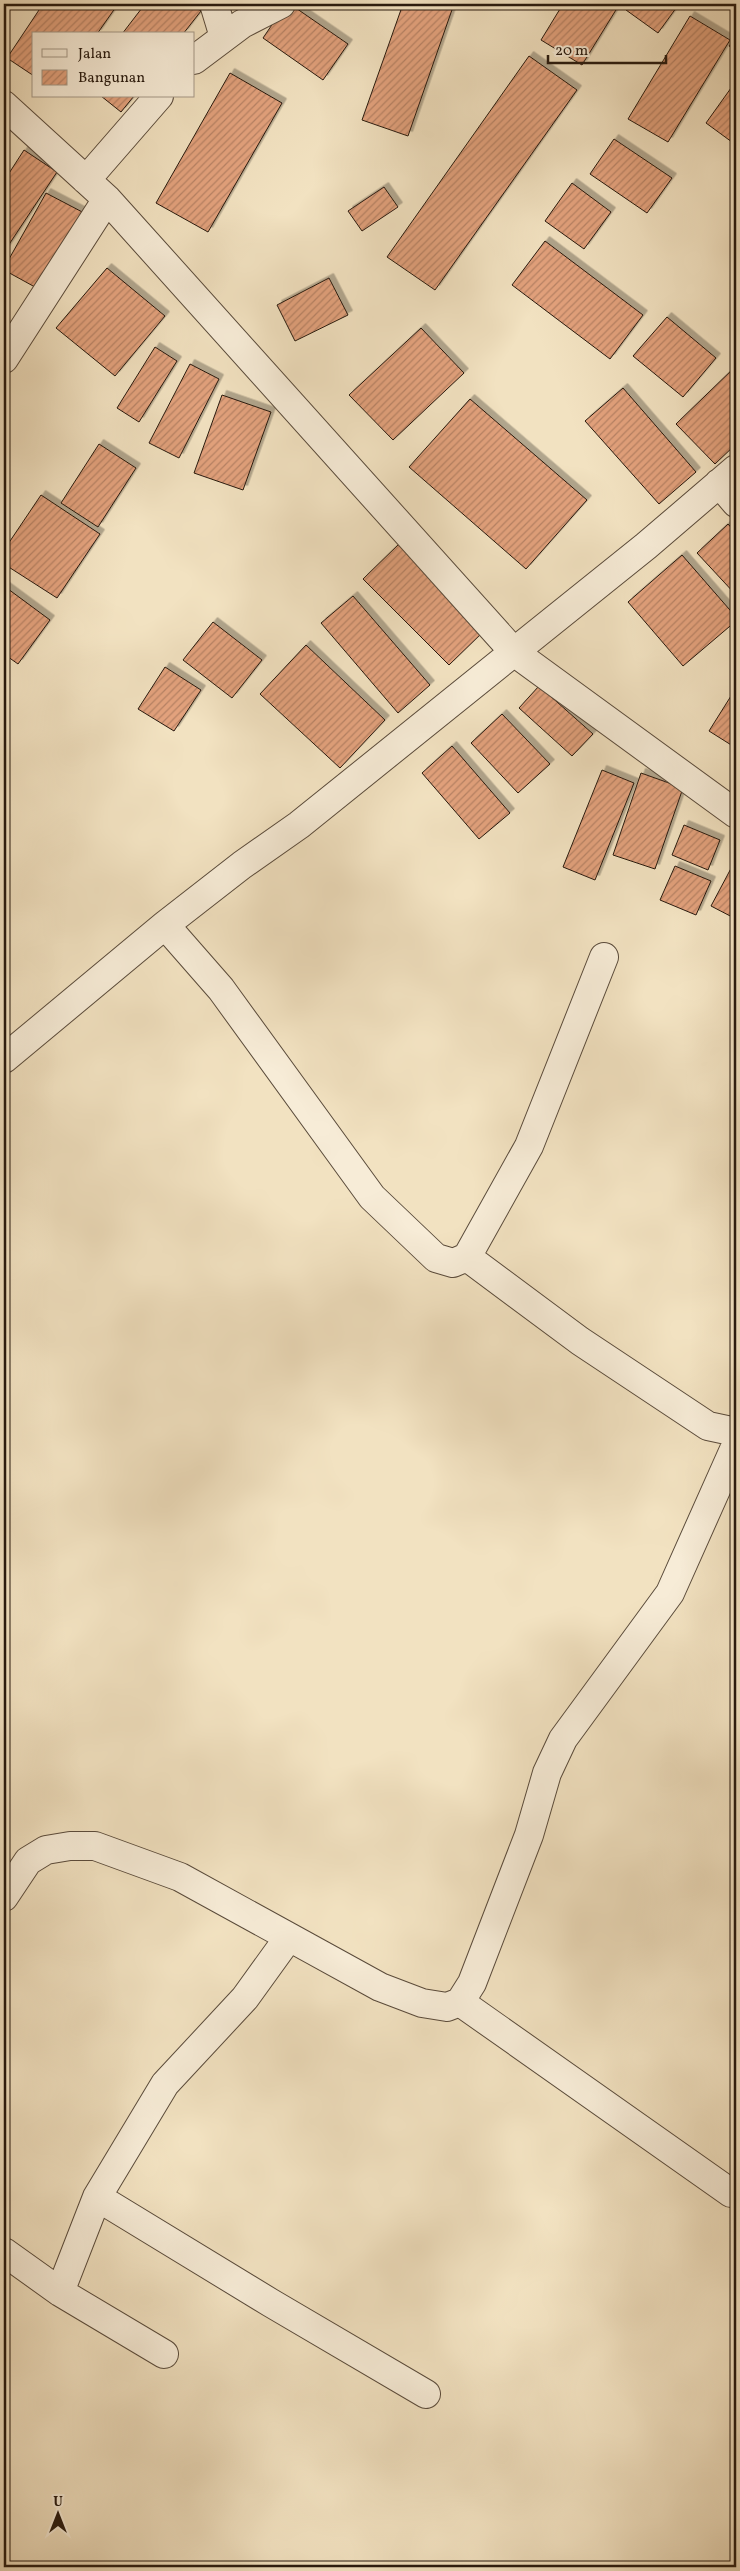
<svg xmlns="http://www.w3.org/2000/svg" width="740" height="2571" viewBox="0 0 740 2571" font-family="Vollkorn,serif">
<defs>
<pattern id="building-hatch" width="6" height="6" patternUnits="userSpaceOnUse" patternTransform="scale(1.25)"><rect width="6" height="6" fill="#e3a27d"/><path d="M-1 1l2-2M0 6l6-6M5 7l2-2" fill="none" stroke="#b88365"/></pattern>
<filter id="shadow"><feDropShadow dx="4.5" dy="-4.5" stdDeviation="0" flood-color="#0004"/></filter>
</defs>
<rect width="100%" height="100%" fill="#f2e2c1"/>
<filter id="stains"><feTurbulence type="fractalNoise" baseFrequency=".004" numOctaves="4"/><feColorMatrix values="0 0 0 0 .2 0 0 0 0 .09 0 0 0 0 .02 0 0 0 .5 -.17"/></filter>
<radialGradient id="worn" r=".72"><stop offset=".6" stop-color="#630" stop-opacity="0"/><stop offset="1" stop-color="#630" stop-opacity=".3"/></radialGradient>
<path fill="url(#building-hatch)" stroke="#27190e" filter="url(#shadow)" d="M43,4h75l-21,30h-63v42l-27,-18z
M145,4h47l9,7 -18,23h-61z
M286,4h4l58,40 -25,36 -60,-42z
M403,4h51l-46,132 -46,-16z
M563,4l56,1 -37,60 -41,-25z
M630,4h49l-21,29 -32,-23z
M690,16l40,24 -62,102 -40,-23z
M736,37v14l-7,-5z
M529,56l48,34 -142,200 -48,-33z
M230,73l52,30 -74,129 -52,-29z
M731,88l5,4v53l-30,-22z
M101,96h33l-13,16z
M614,139l58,39 -25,35 -57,-39z
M24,150l33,22 -53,80v-71z
M572,183l39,29 -27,37 -39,-28z
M384,187l14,20 -36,24 -14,-20z
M46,193l42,22 -44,77 -40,-22v-2z
M545,241l98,74 -33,44 -98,-74z
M107,268l58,48 -50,60 -59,-48z
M329,278l19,37 -53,26 -18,-36z
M667,317l49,41 -33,39 -50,-41z
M421,328l43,45 -71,67 -44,-45z
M155,347l22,14 -38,61 -22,-14z
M190,364l29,15 -40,79 -30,-15z
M736,366v78l-21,20 -39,-40z
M623,388l73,84 -37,32 -74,-83z
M222,395l49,17 -28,78 -49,-17z
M470,399l117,101 -61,69 -117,-102z
M99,444l37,24 -38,59 -37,-24z
M41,495l59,39 -43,64 -53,-34v-14z
M728,524l8,9v62l-39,-42z
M399,544l86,86 -36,35 -86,-86z
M682,555l54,62v4l-53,45 -55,-64z
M4,586l46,34 -32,44 -14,-10z
M353,596l77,89 -32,28 -77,-90z
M213,622l49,38 -30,38 -49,-38z
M306,645l79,75 -45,48 -80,-74z
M165,667l36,23 -27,41 -36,-22z
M539,686l54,48 -21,22 -53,-48z
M736,688v60l-27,-17z
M502,714l48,50 -32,29 -47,-50z
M452,746l58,67 -31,26 -57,-66z
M602,770l32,13 -39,97 -32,-13z
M641,773l42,15 -28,81 -42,-14z
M684,825l36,15 -12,30 -36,-15z
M736,859v60l-25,-13z
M675,866l36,15 -15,34 -36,-15z"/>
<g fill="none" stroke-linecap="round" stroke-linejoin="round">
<g stroke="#5a4b3b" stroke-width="30">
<path id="street" d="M214,4l10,33
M194,60l48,-36 39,-20
M4,105l103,94 407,453 222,162
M86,180l73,-84
M4,359l103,-160
M719,483l17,20
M165,925l56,64 151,208 64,61 17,5 14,-6 62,-111 75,-189
M4,1059l161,-134 77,-60 57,-40 215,-173 132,-106 90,-77
M467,1257l113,84 128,85 28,6
M4,1897l24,-36 18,-11 24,-4h25l85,31 200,110 42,16 25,4 13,-5 12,-19 57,-148 18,-62 16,-34 107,-146 66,-148
M460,2002l271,191
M97,2197l174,106 155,91
M4,2252l56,40 104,62
M60,2292l37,-95 68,-113 80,-86 44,-61"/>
</g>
<use href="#street" stroke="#f7ecd7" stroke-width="28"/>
</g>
<rect width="740" height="2571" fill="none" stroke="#f2e2c1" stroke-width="20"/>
<rect x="5" y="5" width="730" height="2561" fill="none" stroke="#27190e" stroke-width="2.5"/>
<rect x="10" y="10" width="720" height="2551" fill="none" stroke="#27190e"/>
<rect x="32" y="32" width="162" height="65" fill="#f7ecd7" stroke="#a49887"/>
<rect x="42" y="49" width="25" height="8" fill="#f7ecd7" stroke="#a49887"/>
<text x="78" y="58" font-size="15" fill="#27190e">Jalan</text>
<rect x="42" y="70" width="25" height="15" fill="url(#building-hatch)" stroke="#a49887"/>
<text x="78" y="82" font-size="15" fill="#27190e">Bangunan</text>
<g transform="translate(58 2514)" stroke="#f7ecd7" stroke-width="4" paint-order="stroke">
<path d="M0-4L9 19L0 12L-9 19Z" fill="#27190e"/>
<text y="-8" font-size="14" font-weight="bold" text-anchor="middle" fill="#27190e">U</text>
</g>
<path d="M548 55v8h118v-8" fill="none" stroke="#27190e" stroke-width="2.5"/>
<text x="555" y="55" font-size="15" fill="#27190e" stroke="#f7ecd7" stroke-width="4" paint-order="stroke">20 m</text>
<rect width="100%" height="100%" filter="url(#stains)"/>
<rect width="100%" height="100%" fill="url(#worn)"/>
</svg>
